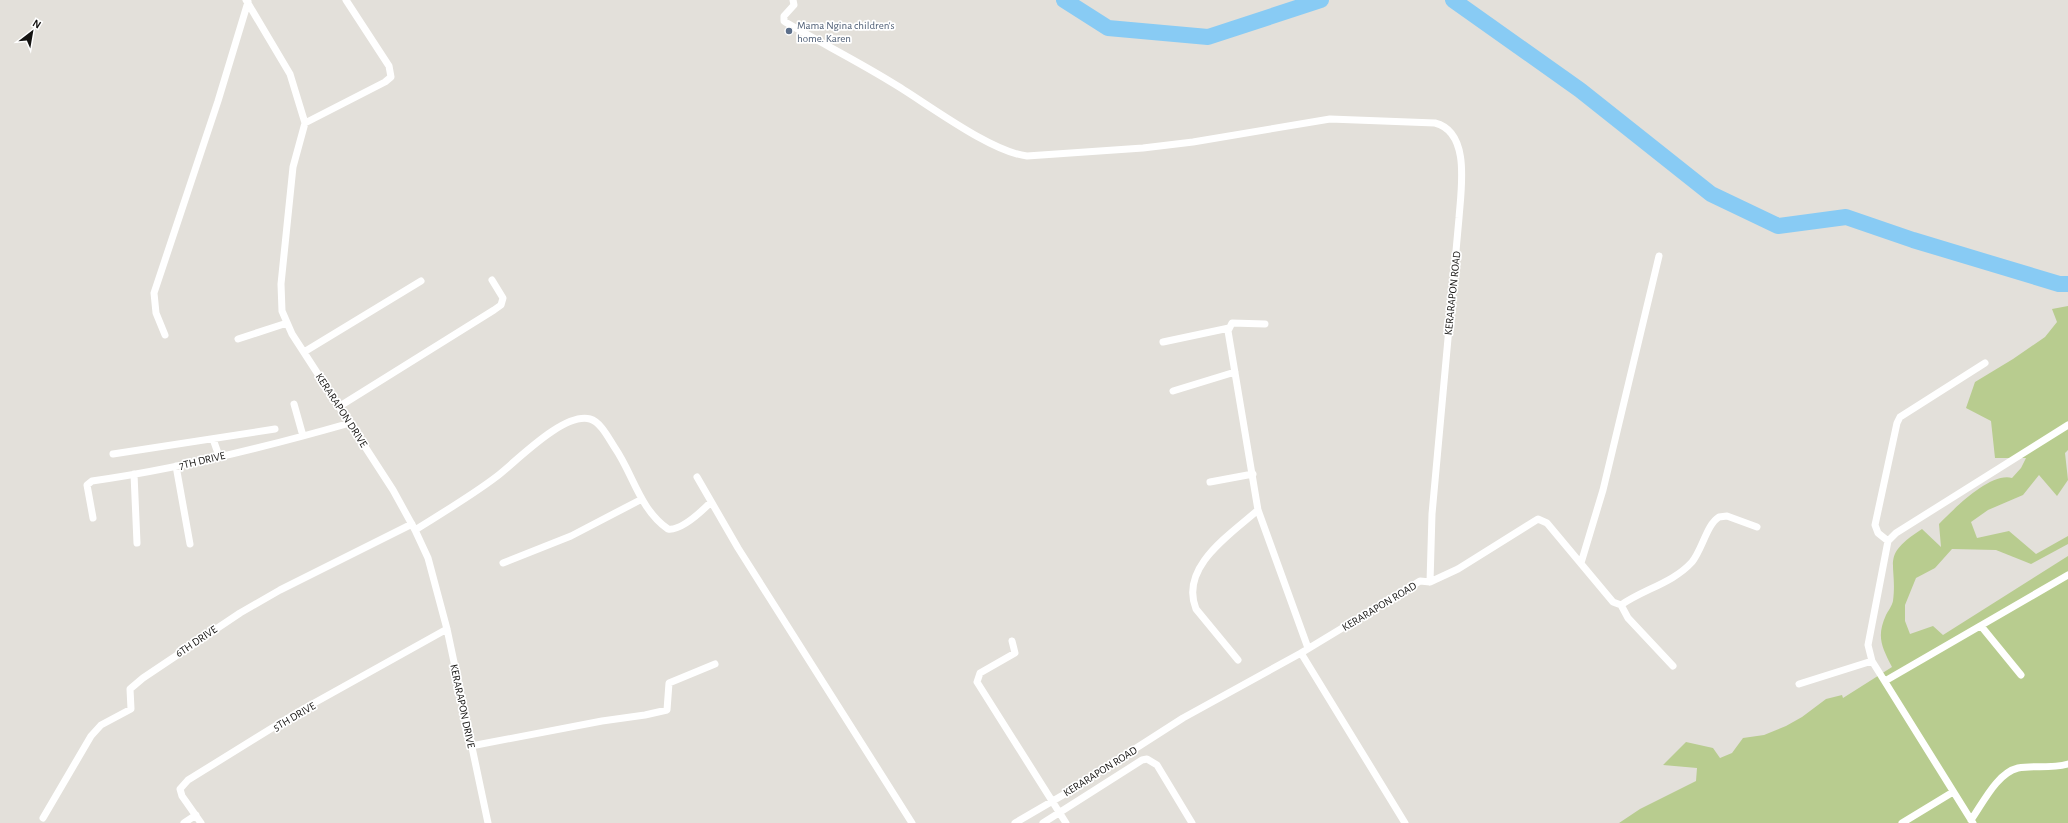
<svg xmlns="http://www.w3.org/2000/svg" width="2068" height="823" viewBox="0 0 2068 823" font-family="'Alegreya Sans',sans-serif">
<rect width="100%" height="100%" fill="#e3e0da"/>
<path fill="#b8cc8f" d="M2068,306v144l-3,3 3,27 -11,16 -18,-21 -16,20 -35,15 -17,12 6,16 32,-7 27,23 32,-18v8l-37,20 -35,-14 -44,-1 -17,19 -19,10 -11,27v16l5,13 23,-8 10,9 125,-79v267h-449l21,-14 56,-28 1,-13 -34,-3 23,-23 27,6 7,10 12,-5 11,-15 21,-3 22,-9 16,-9 24,-18 16,-4 1,3 49,-31c-10,-20 -16,-30 -6,-52 2,-4 6,-9 7,-14 5,-40 -14,-44 29,-72l19,18 -2,-23c15,-15 51,-52 73,-46l9,-10 5,-10h-31l-4,-37 -25,-13 9,-26 38,-23 32,-22 12,-15 -5,-13z"/>
<g fill="none" stroke-linecap="round" stroke-linejoin="round">
<path stroke="#88cbf4" stroke-width="16" d="M1064,0l44,28 100,9 113,-37
M1453,0l127,90 131,104 67,32 68,-9 67,23 146,44h9"/>
<path stroke="#fff" stroke-width="7" d="M246,0l44,74 15,49 -12,44 -12,117 1,27 10,23 101,156 22,40 13,28 19,71 41,194
M793,0l1,5 -10,11v5l3,2c36,21 74,40 109,62 33,20 95,67 131,71l116,-8 50,-6 137,-23 105,4c36,9 26,66 24,95l-27,296 -2,68 -10,-1 -119,72 -118,65 -120,77 -48,28
M305,123l80,-41 6,-5 -2,-11 -43,-66
M1265,324l-33,-1 -4,8 30,179 50,138
M165,335l-9,-22 -2,-20 64,-192 30,-99
M238,339l49,-16
M1163,342l66,-14
M304,352l117,-71
M1173,391l62,-19
M294,404l9,32
M340,406l154,-96 7,-5 2,-7 -11,-18
M213,439l6,17
M113,454l162,-25
M176,466l14,78
M134,474l3,69
M697,477l41,71 174,275
M1210,482l43,-8
M93,518l-6,-33 5,-4c87,-12 174,-34 258,-58
M415,530c27,-17 56,-34 81,-53 20,-15 67,-65 94,-58 11,3 19,20 25,29 18,26 25,62 53,81 13,2 34,-18 43,-27
M1888,541l-10,-8 -3,-8 22,-102 3,-6 85,-54
M503,563l68,-27 71,-37
M1581,563l22,-73 56,-234
M1430,582l28,-13 80,-50 9,4 66,79 8,3c23,-16 52,-22 71,-43 10,-12 15,-38 27,-45l8,-1 30,11
M1621,605l7,13 45,48
M1981,626l40,49
M1012,641l3,12 -35,20 -3,9 89,141
M1301,653l104,170
M1238,660l-42,-51c-17,-42 35,-75 62,-99
M1885,681l183,-106
M1799,684l73,-23
M471,746l131,-25 43,-6 22,-5 2,-27 46,-19
M43,818l48,-82 10,-11 30,-16 -1,-20 13,-11 97,-65 40,-23 132,-66
M1971,820c12,-17 26,-47 47,-52 16,-3 32,1 50,-4
M184,823l12,-8
M201,823l-19,-27 -2,-7 8,-9 110,-68 149,-83
M1043,823l99,-63 5,-1 10,6 35,58
M1902,823l51,-31
M1973,823l-101,-162 -4,-16 20,-104 8,-8 172,-108"/>
</g>
<circle fill="#5c6f8a" stroke="#fff" stroke-width="1.5" cx="789" cy="31" r="4"/>
<g text-anchor="middle" stroke-width="3.5" stroke-linejoin="round" paint-order="stroke">
<g font-size="11" fill="#4e5e75" stroke="#fff" text-anchor="start">
<text x="797" y="29">Mama Ngina children's<tspan x="797" dy="13">home. Karen</tspan></text>
</g>
<g font-size="11" fill="#141311" stroke="#fff">
<text transform="translate(1452 293) rotate(-84)" y="4">KERARAPON ROAD</text>
<text transform="translate(342 410) rotate(57)" y="4">KERARAPON DRIVE</text>
<text transform="translate(202 460) rotate(-13)" y="4">7TH DRIVE</text>
<text transform="translate(1379 606) rotate(-31)" y="4">KERARAPON ROAD</text>
<text transform="translate(196 641) rotate(-34)" y="4">6TH DRIVE</text>
<text transform="translate(463 706) rotate(78)" y="4">KERARAPON DRIVE</text>
<text transform="translate(294 716) rotate(-30)" y="4">5TH DRIVE</text>
<text transform="translate(1100 771) rotate(-32)" y="4">KERARAPON ROAD</text>
</g>
</g>
<g transform="translate(32 32) rotate(31)" stroke="#ffffff" stroke-width="3" paint-order="stroke">
<path d="M0-3L7 15L0 10L-7 15Z" fill="#141311"/>
<text y="-6" font-size="11" font-weight="bold" text-anchor="middle" fill="#141311">N</text>
</g>
</svg>
